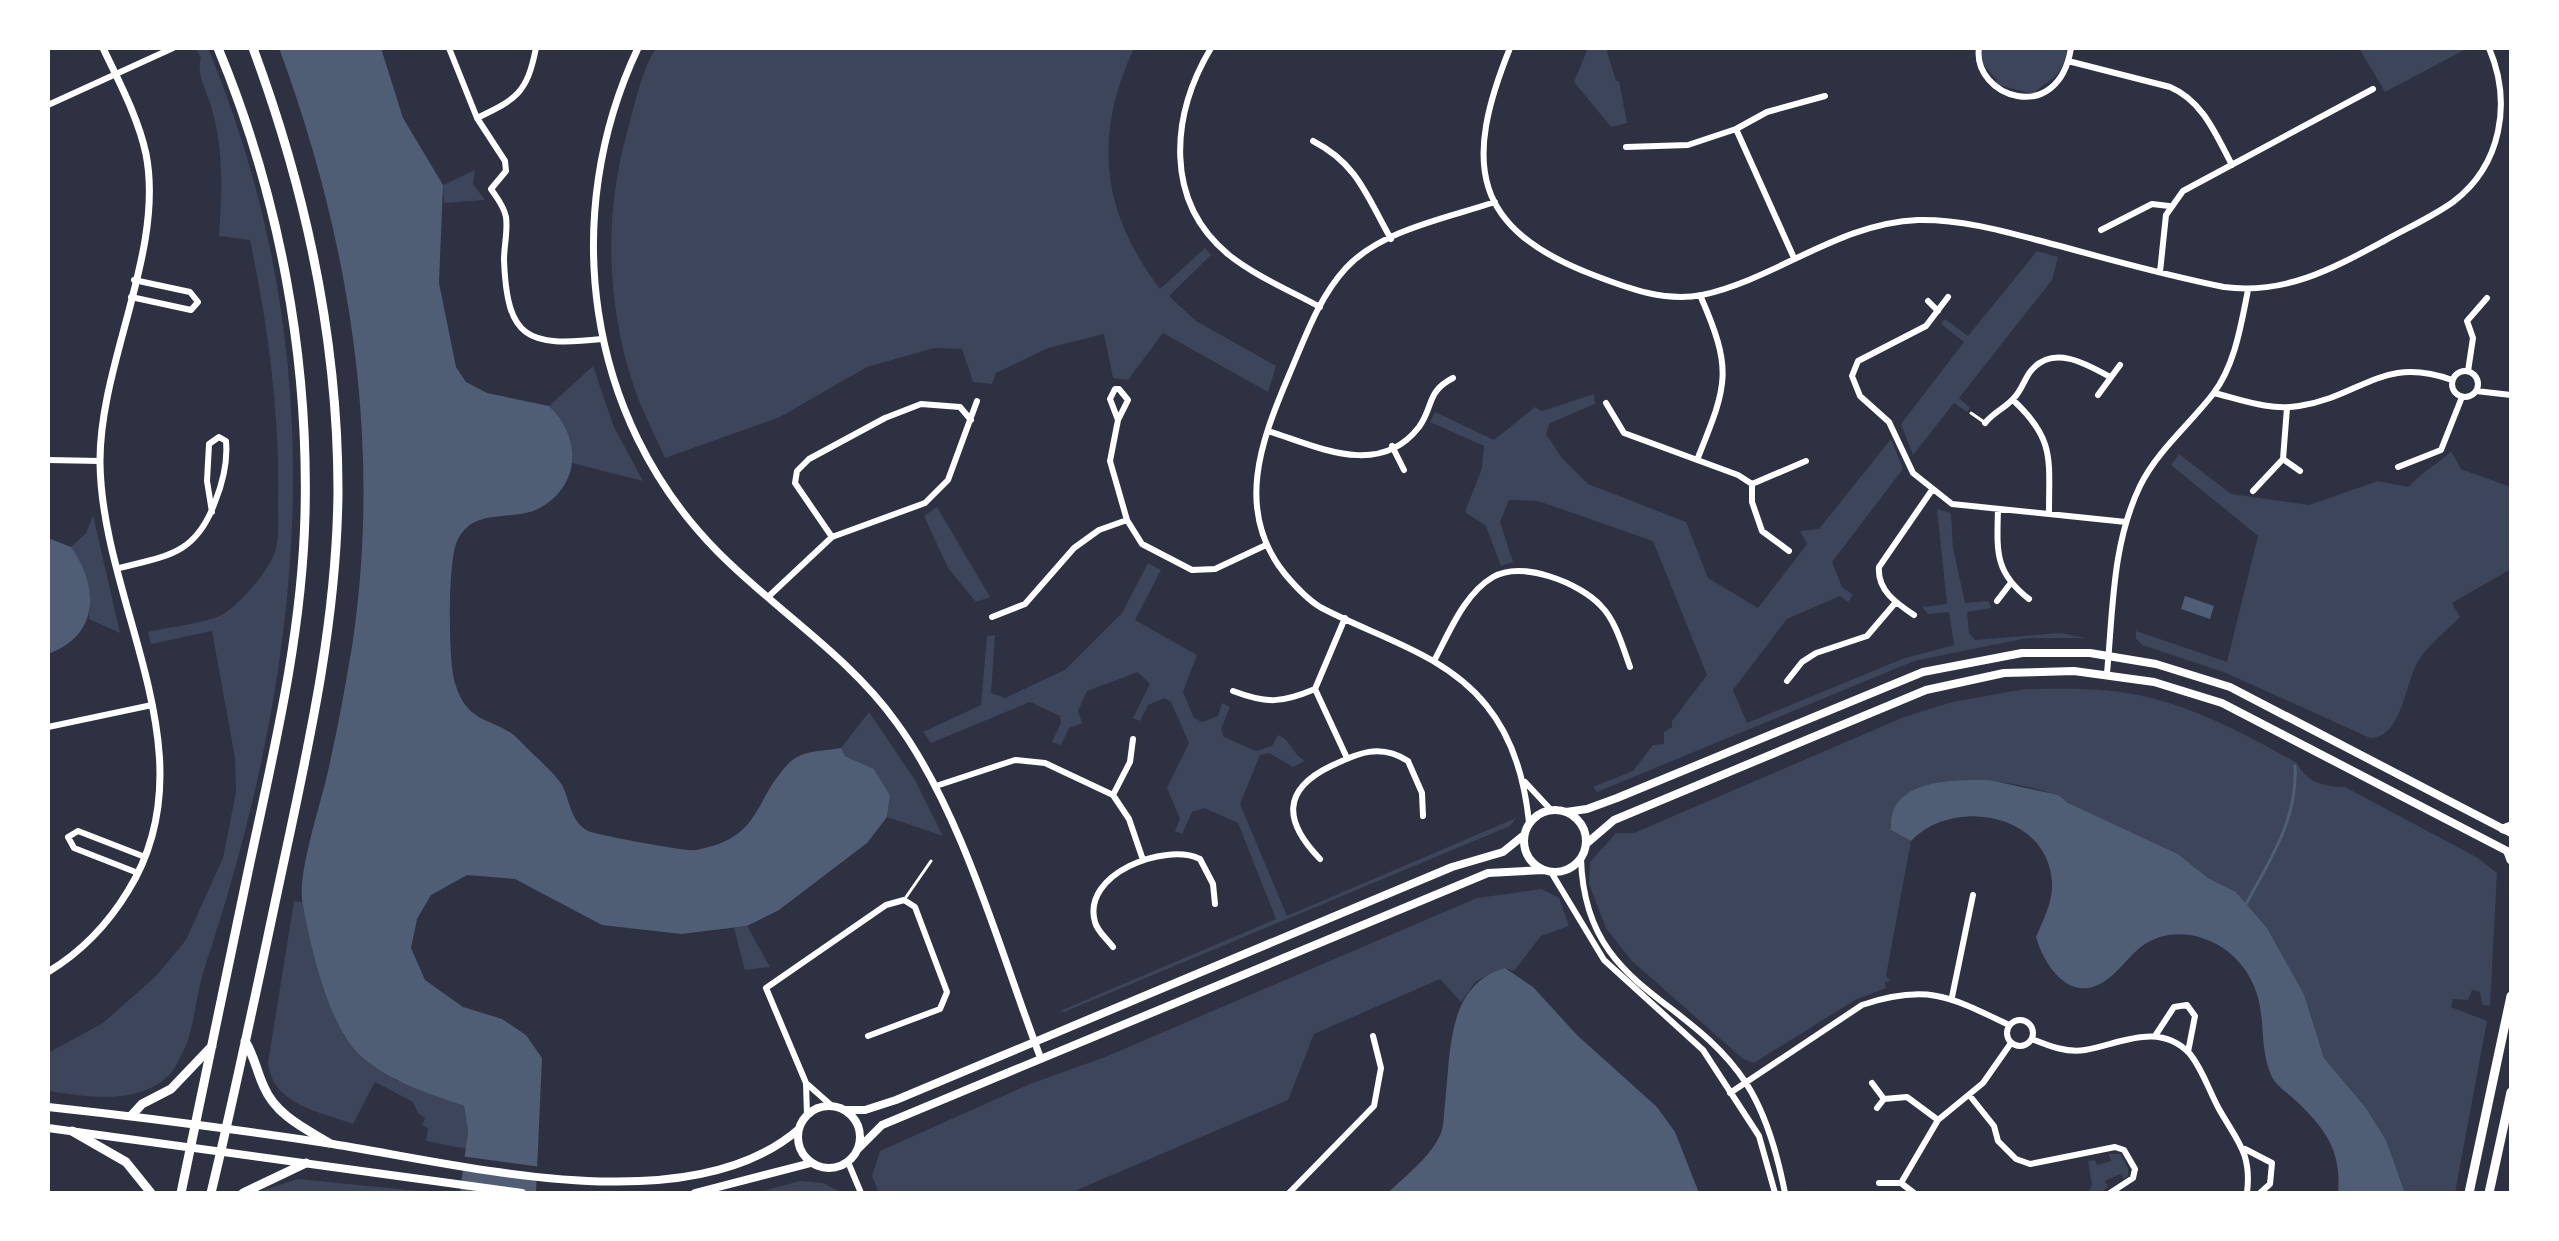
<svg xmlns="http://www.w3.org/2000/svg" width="2559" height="1241" viewBox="0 0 2559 1241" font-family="'Sofia Sans Condensed',sans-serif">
<rect width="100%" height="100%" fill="#2d3142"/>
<path fill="#3c4559" d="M196,48h12c128,309 99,612 -4,922 -8,25 -9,51 -18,76 -5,8 -9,21 -16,28 -30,32 -84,23 -122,17v-38l55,-30 53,-47 30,-36 37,-82 13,-66 -1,-34 -23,-127 -61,13 -3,-12c19,-5 63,-9 77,-19 17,-12 39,-37 48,-56 7,-16 5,-37 5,-55 2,-88 -10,-176 -28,-262l-31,-4c3,-45 5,-86 -8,-130 -5,-17 -15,-31 -10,-48z
M656,48h478c-41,89 -33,163 26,241l45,-41 6,7 -42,41 27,25 80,45 -8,26 -105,-59 -35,47 -15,-2 -9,-44 -56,14 -52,25 -4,11 -19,-2 -11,-33 -28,-1 -67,19 -87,50 -115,41c-11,-25 -24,-49 -32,-74 -27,-82 -29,-173 -5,-255 8,-29 12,-55 28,-81z
M1588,48h18l10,33h3l8,42 -16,4 -37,-45z
M1982,48h86c-7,31 -14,27 -35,46l-38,-10 2,-4 -16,-18z
M2359,48h109l-83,44z
M475,170l-2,14 12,16 -41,3 -1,-18z
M2037,251l21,6 -6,23 -93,118 11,10 -3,4 -13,-9 -41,52 -12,-31 63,-82 -23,-18 4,-5 23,17z
M593,366l21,61 29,54 -71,-18c2,-22 -7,-42 -23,-57z
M1594,394l1,10 -45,19 -4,11 16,24 26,26 98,38 22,56 50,30 49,-64 -7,-13 19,-2 72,-90 12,30 -71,93 10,25 11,8 -5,7 -8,-6 -53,23 -54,71 14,33 155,-64 52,-14 -5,-33 -21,2 -6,-7 25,-3 -10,-95 14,4 2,35 12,55 24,-2 2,7 -24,4 2,21 6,7 85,-7 25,5h-58l-113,23 -317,131 -4,-5 40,-16 20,-26 11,-1v-12l8,-5v-6l35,-46 -54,-134 -115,-40 -29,-1 -9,22 13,40 -12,4 -15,-40 -21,-14 17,-44 2,-22 -54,-24 5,-10 59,28 41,-33 7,4z
M2451,451l10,18 50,18v82l-59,34 8,14c-13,13 -29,26 -40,41 -15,22 -17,80 -50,80l-144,-65 -84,-28 -6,-7v-7l91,31 31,-126 -87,-71 8,-11 52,40 78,11 69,-24 31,6c15,-18 28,-21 42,-36z
M937,507l53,90 -14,5 -28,-34 -24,-52z
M93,515l27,118 -31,-14 1,-26 -19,-46 15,-14z
M1148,563l13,7 -26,50 62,35 -14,37 11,26 8,4 16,-6 4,-13 8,4 -9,22 3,8 32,14 16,-5 6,-11c14,6 14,19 27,26l-12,6 -24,-14 -9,2 -20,49 47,112 229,-98 -6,8 -446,186 -4,-1 216,-92 -38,-96 -34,-15 -12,4 -10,22 -7,-3 5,-12 -13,-31 22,-45 -18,-41 -7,-4 -16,7 -8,16 -7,-3 17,-34 -12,-12 -51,19 -9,20 4,12 -13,5 -8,17 -9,-3 9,-19 -1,-7 -30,-14 -99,41 -8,-11 58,-27 6,-69 8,-1 -4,58 14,5 60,-28 57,-57z
M2025,689c29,0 58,-1 87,2 67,7 128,40 185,72 9,19 28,24 48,24l133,71 19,15 -7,133 -8,-1 -2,-13 -8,-2 -4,10 -15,-1 -2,8 36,14 -32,172h-50l-19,-53 -20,-32 -42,-50 -20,-64 -37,-66 -31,-36 -28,-14 -30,-24 -111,-51c-31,-27 -184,-41 -176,27l20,11 -25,135 5,5 -6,1 1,6 -31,12 -101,63 -11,-4 -112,-99 -25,-32 -17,-44 1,-22 26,-29h18l270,-116 48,-15z
M869,712l46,68 28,56 -56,-19 3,-22 -16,-26 -29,-13 -4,-8z
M1542,889l17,9 10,28 -28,10 -27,35 -9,-3 -29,13 -15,21 -21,-23 -126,55 -26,66 -218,93h-191l-7,-17 8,-25 150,-67 75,-27 372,-159z
M294,901l8,1 20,79 22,55 52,44 68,26 4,25 -2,18 -40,-8 2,-13 -6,-3 3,-7 -7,-5 -5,-11 -38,-20 -22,42c-35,-13 -80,-19 -85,-61z
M747,926l23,41 -25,3 -11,-42z
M2109,1154h11l8,14v8l-4,3 -4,-5 -15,7 3,6 -8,6h-12l4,-8 -4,-24 7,-1 2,5 14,-4z
M298,1179l141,14h-185z
M800,1181l23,2 19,10h-86z"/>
<path fill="#4f5d75" d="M279,48h102l22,70 40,67 -4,98 17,84 10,15 21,11 62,13c32,30 33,78 -9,102 -28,15 -69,-3 -84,36 -8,22 -8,117 -1,139 13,45 42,33 65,58 10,11 35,32 42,44 8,15 8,36 26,46 9,4 99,21 108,19 67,-12 56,-49 93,-87 13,-13 35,-12 52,-15l4,8 29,13 16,26 -3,22 -20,26 -88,67 -32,16 -66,8 -79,-9 -87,-46 -48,-4 -36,20 -14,24 -6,29 14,32 38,27 39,12 24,16 16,23 -6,135h-76l8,-62 -4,-25c-36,-13 -74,-24 -103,-50 -32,-28 -50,-108 -58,-150 -7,-31 18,-102 25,-135 10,-43 18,-88 25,-131 29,-201 -4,-403 -74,-592z
M48,538l23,9c28,40 29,88 -23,107z
M2185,596l29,10 -4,13 -29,-10z
M1989,780l69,15 10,8 110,51 30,24 28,14 31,36 37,66 20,64 42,50 20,32 19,53h-67c4,-43 -14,-66 -44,-94 -7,-6 -18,-14 -22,-22 -17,-37 0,-71 -29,-110 -21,-29 -66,-44 -98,-23 -15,10 -25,27 -40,37 -35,24 -61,-16 -69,-44 7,-17 17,-35 16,-54 -3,-69 -98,-87 -141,-42l-20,-11c-4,-52 64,-50 98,-50z
M1505,968l28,19 45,49 79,71 18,25 24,61h-311c18,-18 43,-36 53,-60 3,-8 3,-21 4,-30 6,-51 1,-118 60,-135z"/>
<path fill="#2d3142" d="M460,1156l81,11v14l-83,-11z"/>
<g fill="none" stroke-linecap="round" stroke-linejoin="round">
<path stroke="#4f5d75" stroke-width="3" d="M2245,906c24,-45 53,-86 50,-140"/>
<path stroke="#fff" stroke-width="3" d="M1971,413l13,9
M904,900l27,-39"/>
<path stroke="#fff" stroke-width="6" d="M449,48l28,70 28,43 1,10 -15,18c6,9 13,17 15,28 2,14 -2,29 -2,43 3,79 23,87 98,79
M1211,48c-40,67 -48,153 18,207 26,21 62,36 91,52
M1510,48c-47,116 -39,181 86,228 34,13 69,26 106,19 74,-16 137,-72 216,-75 48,-1 95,14 142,26 54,15 109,30 164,41 61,8 108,-18 160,-46 23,-13 48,-24 69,-39 49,-37 59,-100 36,-154
M1979,48c-7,48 79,80 92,0
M2068,61l102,26c33,14 46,48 62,78
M48,105l125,-57
M477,118c40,-19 50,-25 59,-70
M1736,129l58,129
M1313,141c45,23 54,56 78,98
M1626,147l62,-2 48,-16 31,-17 58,-16
M1495,202c-48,16 -114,28 -149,66 -27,29 -41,70 -57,107 -28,66 -55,136 -4,199 10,12 22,25 35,33 56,30 124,46 166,98 27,33 39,77 43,118
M2101,230l51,-26 17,2
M2160,272l6,-57 17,-24 190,-102
M131,297l60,13 7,-8 -8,-10 -56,-12
M1948,297l-22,29 -68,35 -6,15 8,20 29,26 24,51 39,31 174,18
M1928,301l10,10
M2452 384a13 13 0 1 1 26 0a13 13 0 1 1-26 0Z
M2468,371l5,-33 -6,-17 20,-23
M2476,391l35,4
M2214,393c28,7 56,18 85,13 64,-10 83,-51 153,-26
M2098,395l22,-30
M2013,400c42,39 36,59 36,112
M1606,403l18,30 114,42 14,9
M1118,420l10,-20 -9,-11h-4l-5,10 8,21 -8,41 17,59 15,24 50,26 23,-1 51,-24
M1985,423c9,-11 20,-15 28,-24 8,-7 11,-19 17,-27 22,-28 55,-9 80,5
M1268,431c48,15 111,48 151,-4 15,-21 7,-35 34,-49
M1392,446l12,24
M2283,459l17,12
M48,460l52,1
M1697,460c30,-75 37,-88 3,-165
M2398,467l43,-17 21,-53
M1752,484v18l10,29 27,20
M1752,484l54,-23
M2253,491l30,-32 4,-51
M1998,509c-1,42 -4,63 31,90
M832,537l-37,-54 2,-12 12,-12 76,-41 36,-14 39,3 11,13
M119,568c49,-12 77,-14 96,-66 8,-20 13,-39 11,-61l-7,-4 -10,7 -2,37 5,31
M768,597l64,-60 93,-34 23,-23 29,-79
M1997,601l13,-17
M1914,615c-18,-12 -37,-25 -35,-48l53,-77
M992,617l33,-13 49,-56 25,-18 28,-10
M1345,618l-30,71 32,69
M1434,661c15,-28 30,-67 59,-84 29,-17 87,6 108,29 15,15 22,42 29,61
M2107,673c6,-63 5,-129 33,-187 17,-35 49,-61 73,-92 22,-29 28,-69 35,-104
M1787,681l15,-19 14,-9 51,-17 29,-34
M1233,691c34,13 49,12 82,-2
M48,727l104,-22
M1525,782l26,28
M936,786l79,-26 30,3 68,32 16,24 14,41
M1113,795l17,-33 3,-23
M1320,859c-36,-37 -39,-69 11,-93 27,-13 49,-23 77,-5l14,32 1,23
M1581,859c4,131 106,134 165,224 20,31 32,74 39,110
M1551,872l53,88 99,90 56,86 16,57
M138,873l-64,-25 -6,-11 10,-6 67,26
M1113,947c-6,-8 -16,-16 -18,-25 -14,-48 70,-80 105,-63l13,25 2,20
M1952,997l21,-102
M2007 1033a13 13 0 1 1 26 0a13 13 0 1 1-26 0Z
M2155,1036l19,-29 13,-2 8,11 -7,36
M2032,1039c17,7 35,14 53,11 35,-6 74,-29 105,4 13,16 19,37 29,55 18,32 33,44 28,84
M806,1083l26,23
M1872,1083l12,16
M1730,1093l132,-88c65,-22 89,-8 147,20
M1970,1096l24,30 4,15 18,18 14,5 85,-17 9,3 11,19 -2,9 -23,15
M1877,1108l7,-9 23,-2 31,23
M807,1115l-1,-32 -40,-95 120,-83 18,-5 11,7 32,85 -7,17 -72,27
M2245,1149l27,14 -2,21 -10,9
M848,1162l13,31
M1879,1183h22l13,10
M1901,1183l37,-63 45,-37 28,-40
M1289,1193l85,-87 7,-38 -8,-32"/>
<path stroke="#fff" stroke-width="7" d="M638,48c-79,167 -53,369 79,503 58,59 131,104 179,171 67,91 104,230 145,337
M48,972c33,-20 60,-48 80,-81 85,-137 -26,-285 -28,-428 -1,-99 65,-212 46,-309 -8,-37 -27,-72 -43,-106"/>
<path stroke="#fff" stroke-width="8" d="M1524 841a31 31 0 1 1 62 0a31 31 0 1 1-62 0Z
M1566,812l21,-3 30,-11 306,-126 99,-19h68l66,11 74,23 281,146
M1586,844l28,-24 312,-130 78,-17 70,-2 80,11 68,21 289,150
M798 1137a31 31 0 1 1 62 0a31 31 0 1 1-62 0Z
M48,1107c93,10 185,22 278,36 132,20 362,83 473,-14
M844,1110h21l31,-10 556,-233 51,-15 21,-17
M48,1128l474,65
M858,1149l24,-24 606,-252 56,-3
M695,1193l116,-30"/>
<path stroke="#fff" stroke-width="9" d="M2503,829l8,-3
M2508,852l3,8
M245,1041c10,16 11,29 19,46 12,28 40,41 65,56
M132,1115l10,-11 29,-15 41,-43
M72,1131l54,31 25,31
M181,1193c23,-109 45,-217 68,-326 25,-117 53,-232 56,-352 4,-159 -26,-320 -87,-467
M211,1193c27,-112 50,-225 74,-337 26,-121 52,-240 53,-365 0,-153 -32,-300 -85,-443
M243,1193l63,-30
M2469,1193l42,-197
M2489,1193l22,-101"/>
</g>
<rect width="2559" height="1241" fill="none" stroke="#ffffff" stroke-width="100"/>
</svg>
